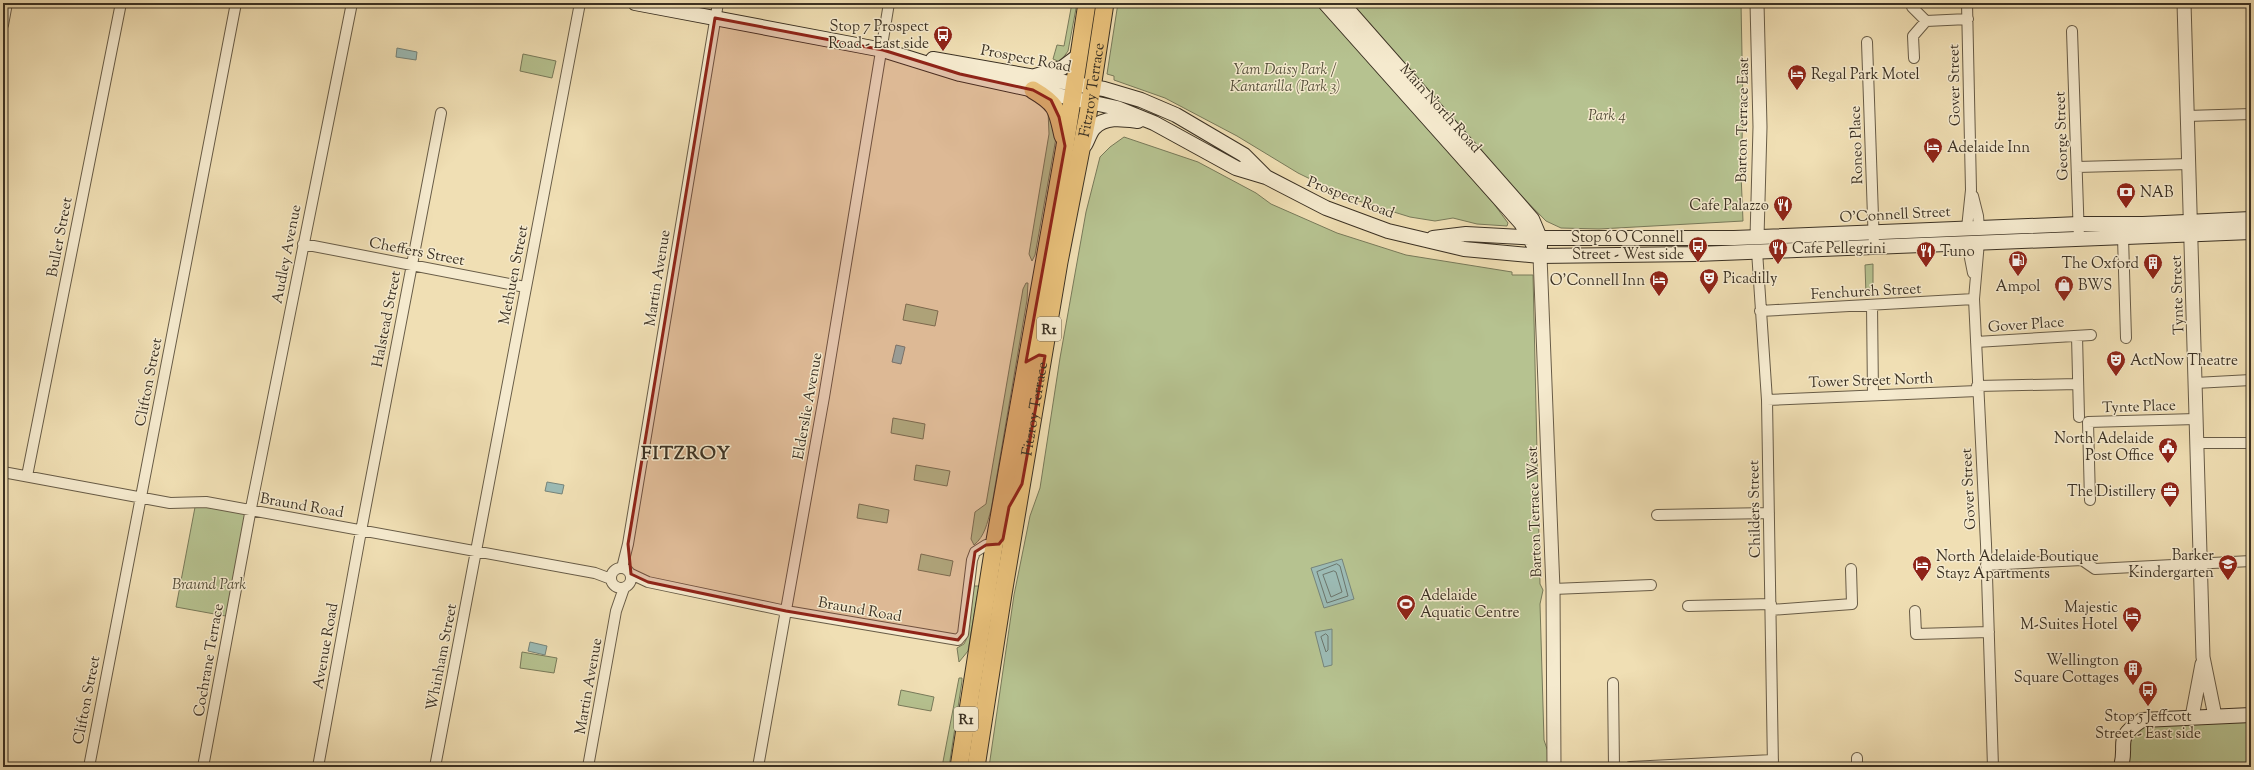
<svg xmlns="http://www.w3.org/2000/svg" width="2254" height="770" viewBox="0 0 2254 770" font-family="'Sorts Mill Goudy',serif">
<rect width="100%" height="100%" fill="#f0dfb4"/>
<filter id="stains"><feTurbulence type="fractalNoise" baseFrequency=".005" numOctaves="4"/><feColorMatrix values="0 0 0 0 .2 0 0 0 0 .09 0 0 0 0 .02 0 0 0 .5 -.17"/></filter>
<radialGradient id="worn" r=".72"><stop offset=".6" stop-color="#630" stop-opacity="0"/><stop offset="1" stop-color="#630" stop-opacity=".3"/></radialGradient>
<path fill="#b6c290" stroke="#787a5a" d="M1072,3h5l-9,48 -8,11 -7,-3 4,-14 7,1z
M1118,3h201l175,201 14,19 -1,3 -30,-2 -24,-6 -18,3 -25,-4 -61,-19 -51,-25 -61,-37 -72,-38 -51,-18v-4l-7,-2z
M1345,3h396l2,104 -2,67 2,47 -144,8 -38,-1 -15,-7 -101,-103z
M523,54l33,7 -4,17 -32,-7z
M1048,111l8,27 -21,117 -3,6 -3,-7 20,-120z
M1124,137l74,25 58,31 15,11 66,29 69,22 106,17v3h21l7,309 3,6 -3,14 4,136 4,12v15h-559l25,-172 16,-79 10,-28 20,-130 26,-146 14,-55 10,-10z
M1873,264v29l-7,3 -1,-31z
M1026,283h2l-1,17 -36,210c-4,13 -6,26 -17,35l-3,-6 4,-27 11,-8 37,-215z
M906,304l32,7 -3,15 -32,-6z
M893,418l32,6 -2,15 -32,-6z
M916,465l34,6 -3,15 -33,-6z
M196,502l54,9 -19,106 -55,-10z
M859,504l30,6 -2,13 -30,-5z
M921,554l32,7 -3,15 -32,-6z
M974,586h5l-11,65 -9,11 -2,-14 7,-4 2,-4z
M522,652l35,6 -3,15 -34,-5z
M959,678h3v3l-13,86h-7z
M901,690l33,7 -3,14 -33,-6z
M2251,721v46h-127v-15l13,-25z"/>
<path fill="#9cbbb5" stroke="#75847b" d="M397,48l20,4 -1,8 -20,-3z
M896,345l9,2 -4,17 -9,-2z
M547,482l17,3 -2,9 -17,-3z
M1342,559l12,40 -30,9 -13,-40z
M1332,629v36l-8,2 -9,-35z
M530,642l17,4 -2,9 -17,-4z"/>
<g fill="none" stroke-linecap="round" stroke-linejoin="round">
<path stroke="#6c766c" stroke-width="1" d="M1337,564l3,2 8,30 -21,7 -10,-31z
M1334,571l2,1 6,20 -11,5 -8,-22z
M1326,634l2,2v14l-2,2 -5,-15z"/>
<g stroke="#685c47" stroke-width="12">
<path id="minor" d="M1912,3v4l14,14
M3,25l4,-22
M2072,31l7,208
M1867,42l7,204
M1914,58l-1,-22 13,-15 42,-2
M2187,116l64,-2
M2077,167l112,-3
M1973,196l5,20 1,12
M1967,228l4,-38 -4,-187
M2123,237l3,101
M1979,242l-5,57 12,245 7,223
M1967,243l6,30
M303,244l222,43
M1757,251l10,149 6,367
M1872,305l1,90
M1760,311l214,-12
M2077,336l2,81
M1976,342l115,-7
M2195,383l56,-3
M1977,386l101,-2
M1767,400l210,-9
M2197,443h54
M3,472l167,31 36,-1 389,71 16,6
M27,476l94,-473
M2090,500l-2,-78 108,-3
M1657,515l112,-2
M1986,565l96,-5 13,9 156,-8
M611 578a10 10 0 1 1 20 0a10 10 0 1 1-20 0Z
M622,568l6,-24 90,-541
M631,574l17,8 138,29 172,29 5,-6 9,-74 3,-8 11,-7 8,1
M1553,589l98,-4
M1688,606l83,-2
M1771,610l81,-6 -1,-35
M1915,611l1,23 73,-2
M1613,683l1,84
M1857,758v9
M89,767l147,-764
M203,767l49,-264 100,-500
M318,767l43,-236 80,-418
M435,767l145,-764
M588,767l28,-156 8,-23
M758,767l66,-370 65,-394
M1630,767l143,-7"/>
</g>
<g stroke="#685c47" stroke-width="15">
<path id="tertiary" d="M2184,3l19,654 12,59
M1757,237l3,-110 -3,-124
M1540,256l13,333 1,178
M2192,717l10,-53"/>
</g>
<g stroke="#3b3123" stroke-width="16">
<path id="secondary" d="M635,3l248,47 77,24 157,34 37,15 82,45 30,9 60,31 62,23 76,18 76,7 156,-2 555,-22
M1325,3l196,220 12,21
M1342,3l190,216 8,19v9
M933,59l171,30 37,11 35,15 68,40 21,21
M1035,76l27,-8 16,-12
M1085,145c3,-5 5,-13 9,-17 11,-12 29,-9 44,-7
M1433,238l33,-4 74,4h194l345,-14h64l108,-5
M2121,767c7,-26 -8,-27 21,-47l109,-5"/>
</g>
<g stroke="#3b3123" stroke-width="19">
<g id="trunk">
<path d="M1033,90c24,14 24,19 30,46"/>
<path d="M959,767l35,-221 71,-400 22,-143"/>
<path id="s1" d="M976,767l27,-173 56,-332 29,-148 17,-111"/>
</g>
</g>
<use href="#minor" stroke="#f5eace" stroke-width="10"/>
<use href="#tertiary" stroke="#f5eace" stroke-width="13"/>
<use href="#secondary" stroke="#f5eace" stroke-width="14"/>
<use href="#trunk" stroke="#e8c07a" stroke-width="17"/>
</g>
<path fill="#8f2418" fill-opacity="0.2" stroke="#8f2418" stroke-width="3" stroke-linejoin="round" d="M715,18l168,32 77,24 73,16 18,10 8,17 6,29 -39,216 13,-7 6,1 -23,128 -13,23 -6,32 -4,5 -13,1 -11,7 -12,82 -5,6 -172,-29 -138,-29 -17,-8 -3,-30z"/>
<defs>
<g id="bus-pin" transform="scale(1)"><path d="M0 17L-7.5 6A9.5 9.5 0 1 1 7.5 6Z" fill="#8f2418" stroke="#f5eace"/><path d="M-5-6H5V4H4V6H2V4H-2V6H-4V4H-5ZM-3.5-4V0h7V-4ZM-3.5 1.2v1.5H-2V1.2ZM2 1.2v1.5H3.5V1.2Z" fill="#fff"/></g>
<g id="hotel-pin" transform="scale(1)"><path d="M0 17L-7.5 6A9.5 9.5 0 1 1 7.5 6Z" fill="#8f2418" stroke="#f5eace"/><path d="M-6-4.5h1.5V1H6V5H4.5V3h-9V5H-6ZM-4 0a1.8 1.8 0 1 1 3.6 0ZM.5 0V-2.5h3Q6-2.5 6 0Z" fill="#fff"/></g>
<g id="bank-pin" transform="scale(1)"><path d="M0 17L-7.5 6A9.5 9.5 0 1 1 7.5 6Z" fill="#8f2418" stroke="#f5eace"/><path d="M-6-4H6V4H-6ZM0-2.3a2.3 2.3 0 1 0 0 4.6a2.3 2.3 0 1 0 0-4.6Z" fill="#fff"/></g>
<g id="restaurant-pin" transform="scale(1)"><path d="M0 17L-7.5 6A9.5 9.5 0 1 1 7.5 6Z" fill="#8f2418" stroke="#f5eace"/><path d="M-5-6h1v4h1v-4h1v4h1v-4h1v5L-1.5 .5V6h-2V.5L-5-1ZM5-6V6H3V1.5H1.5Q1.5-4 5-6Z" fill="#fff"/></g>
<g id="fuel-pin" transform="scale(1)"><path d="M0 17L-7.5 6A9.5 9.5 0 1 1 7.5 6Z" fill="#8f2418" stroke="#f5eace"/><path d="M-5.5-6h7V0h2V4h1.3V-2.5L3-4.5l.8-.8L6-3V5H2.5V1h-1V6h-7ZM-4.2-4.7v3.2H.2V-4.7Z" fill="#fff"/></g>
<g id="building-pin" transform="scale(1)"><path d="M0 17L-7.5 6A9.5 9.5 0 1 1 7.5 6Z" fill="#8f2418" stroke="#f5eace"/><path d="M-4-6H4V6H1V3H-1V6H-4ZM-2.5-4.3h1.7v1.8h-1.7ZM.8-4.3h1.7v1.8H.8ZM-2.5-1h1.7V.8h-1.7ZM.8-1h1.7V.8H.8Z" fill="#fff"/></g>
<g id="theatre-pin" transform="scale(1)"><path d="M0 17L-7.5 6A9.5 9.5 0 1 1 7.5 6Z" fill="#8f2418" stroke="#f5eace"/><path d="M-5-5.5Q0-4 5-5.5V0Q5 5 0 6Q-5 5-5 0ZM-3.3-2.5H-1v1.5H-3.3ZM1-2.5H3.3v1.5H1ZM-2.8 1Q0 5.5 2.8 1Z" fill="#fff"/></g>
<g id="shop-pin" transform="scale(1)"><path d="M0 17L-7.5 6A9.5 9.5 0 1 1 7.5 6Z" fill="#8f2418" stroke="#f5eace"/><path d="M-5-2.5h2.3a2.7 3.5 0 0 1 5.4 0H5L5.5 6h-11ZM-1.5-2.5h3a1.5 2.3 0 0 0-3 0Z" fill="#fff"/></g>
<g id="civic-pin" transform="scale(1)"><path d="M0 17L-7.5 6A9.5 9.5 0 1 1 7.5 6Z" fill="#8f2418" stroke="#f5eace"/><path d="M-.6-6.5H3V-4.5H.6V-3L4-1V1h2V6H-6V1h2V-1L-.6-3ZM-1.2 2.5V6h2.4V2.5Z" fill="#fff"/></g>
<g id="office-pin" transform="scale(1)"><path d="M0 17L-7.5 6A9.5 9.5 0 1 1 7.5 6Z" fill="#8f2418" stroke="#f5eace"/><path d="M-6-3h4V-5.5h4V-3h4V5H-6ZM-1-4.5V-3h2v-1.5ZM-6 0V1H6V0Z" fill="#fff"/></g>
<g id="school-pin" transform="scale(1)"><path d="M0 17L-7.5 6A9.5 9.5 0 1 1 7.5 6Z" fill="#8f2418" stroke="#f5eace"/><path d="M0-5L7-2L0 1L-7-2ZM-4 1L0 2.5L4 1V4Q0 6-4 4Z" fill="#fff"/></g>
<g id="stadium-pin" transform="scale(1)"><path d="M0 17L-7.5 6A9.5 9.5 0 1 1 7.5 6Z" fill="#8f2418" stroke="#f5eace"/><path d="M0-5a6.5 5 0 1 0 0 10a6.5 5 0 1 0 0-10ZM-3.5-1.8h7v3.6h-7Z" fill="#fff"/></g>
</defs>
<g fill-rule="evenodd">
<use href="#bus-pin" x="943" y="35"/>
<use href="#hotel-pin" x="1797" y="74"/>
<use href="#hotel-pin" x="1933" y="147"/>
<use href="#bank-pin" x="2126" y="192"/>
<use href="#restaurant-pin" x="1783" y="205"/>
<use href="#bus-pin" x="1698" y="246"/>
<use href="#restaurant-pin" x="1778" y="248"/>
<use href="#restaurant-pin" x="1926" y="251"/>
<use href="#fuel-pin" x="2018" y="260"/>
<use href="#building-pin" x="2153" y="263"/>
<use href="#theatre-pin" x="1709" y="278"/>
<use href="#hotel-pin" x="1659" y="280"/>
<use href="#shop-pin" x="2064" y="285"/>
<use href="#theatre-pin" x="2116" y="360"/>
<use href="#civic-pin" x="2168" y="447"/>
<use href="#office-pin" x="2170" y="491"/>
<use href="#school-pin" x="2228" y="564"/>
<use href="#hotel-pin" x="1922" y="565"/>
<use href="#stadium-pin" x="1406" y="604"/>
<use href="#hotel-pin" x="2132" y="616"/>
<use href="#building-pin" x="2133" y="669"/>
<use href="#bus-pin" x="2148" y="690"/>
</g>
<g text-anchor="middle" stroke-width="3" stroke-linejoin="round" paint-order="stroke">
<g fill="#f5eace" stroke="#736856" stroke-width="1">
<rect x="1037" y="317" width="24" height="24" rx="3"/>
<rect x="954" y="707" width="24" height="24" rx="3"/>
</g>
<g font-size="14" font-weight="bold" fill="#3b3123">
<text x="1049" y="334">R1</text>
<text x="966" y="724">R1</text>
</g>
<g font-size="15" fill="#3b3123" stroke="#f5eace" text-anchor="end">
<text x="929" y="31">Stop 7 Prospect<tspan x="929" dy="17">Road - East side</tspan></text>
<text x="1811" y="79" text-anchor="start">Regal Park Motel</text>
<text x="1947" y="152" text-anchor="start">Adelaide Inn</text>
<text x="2140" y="197" text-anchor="start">NAB</text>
<text x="1769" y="210">Cafe Palazzo</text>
<text x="1684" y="242">Stop 6 O Connell<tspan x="1684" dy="17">Street - West side</tspan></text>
<text x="1792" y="253" text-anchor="start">Cafe Pellegrini</text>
<text x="1940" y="256" text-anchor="start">Tuno</text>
<text x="2139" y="268">The Oxford</text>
<text x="1723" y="283" text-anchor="start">Picadilly</text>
<text x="1645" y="285">O'Connell Inn</text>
<text x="2078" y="290" text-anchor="start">BWS</text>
<text x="2018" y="291" text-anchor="middle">Ampol</text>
<text x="2130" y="365" text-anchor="start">ActNow Theatre</text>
<text x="2154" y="443">North Adelaide<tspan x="2154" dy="17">Post Office</tspan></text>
<text x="2156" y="496">The Distillery</text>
<text x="2214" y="560">Barker<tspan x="2214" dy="17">Kindergarten</tspan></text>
<text x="1936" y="561" text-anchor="start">North Adelaide Boutique<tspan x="1936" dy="17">Stayz Apartments</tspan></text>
<text x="1420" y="600" text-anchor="start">Adelaide<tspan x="1420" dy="17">Aquatic Centre</tspan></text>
<text x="2118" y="612">Majestic<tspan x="2118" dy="17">M-Suites Hotel</tspan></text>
<text x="2119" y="665">Wellington<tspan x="2119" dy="17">Square Cottages</tspan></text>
<text x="2148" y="721" text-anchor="middle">Stop 5 Jeffcott<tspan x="2148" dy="17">Street - East side</tspan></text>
</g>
<g font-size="15" fill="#3b3123" stroke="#f5eace">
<text transform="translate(1026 58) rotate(11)" y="5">Prospect Road</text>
<text transform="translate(1954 85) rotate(-91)" y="5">Gover Street</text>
<text dy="5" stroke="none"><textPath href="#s1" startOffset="687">Fitzroy Terrace</textPath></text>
<text transform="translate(1441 108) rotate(48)" y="5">Main North Road</text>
<text transform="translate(1742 120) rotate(-89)" y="5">Barton Terrace East</text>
<text transform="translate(2061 136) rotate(-92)" y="5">George Street</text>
<text transform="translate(1856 145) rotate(-92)" y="5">Roneo Place</text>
<text transform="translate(1351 197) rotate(21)" y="5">Prospect Road</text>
<text transform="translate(1895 214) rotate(-3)" y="5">O'Connell Street</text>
<text transform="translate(59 237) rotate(-79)" y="5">Buller Street</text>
<text transform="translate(417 251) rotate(11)" y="5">Cheffers Street</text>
<text transform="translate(286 254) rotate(-79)" y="5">Audley Avenue</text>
<text transform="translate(513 275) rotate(-79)" y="5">Methuen Street</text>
<text transform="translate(657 278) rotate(-81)" y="5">Martin Avenue</text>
<text transform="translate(1866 291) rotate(-3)" y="5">Fenchurch Street</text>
<text transform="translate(2177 295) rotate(-92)" y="5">Tynte Street</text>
<text transform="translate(386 319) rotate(-79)" y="5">Halstead Street</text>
<text transform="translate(2026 324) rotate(-4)" y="5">Gover Place</text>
<text transform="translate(1871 380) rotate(-2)" y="5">Tower Street North</text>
<text transform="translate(148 382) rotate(-79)" y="5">Clifton Street</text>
<text transform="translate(807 406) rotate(-80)" y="5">Elderslie Avenue</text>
<text transform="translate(2139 406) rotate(-2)" y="5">Tynte Place</text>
<text dy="5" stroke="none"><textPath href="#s1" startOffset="363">Fitzroy Terrace</textPath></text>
<text transform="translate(1968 489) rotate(-93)" y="5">Gover Street</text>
<text transform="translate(302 505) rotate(10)" y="5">Braund Road</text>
<text transform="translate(1754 509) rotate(-91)" y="5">Childers Street</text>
<text transform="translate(1534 512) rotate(-92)" y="5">Barton Terrace West</text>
<text transform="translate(860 609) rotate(10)" y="5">Braund Road</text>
<text transform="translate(325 646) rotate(-80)" y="5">Avenue Road</text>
<text transform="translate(441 657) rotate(-79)" y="5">Whinham Street</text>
<text transform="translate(208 660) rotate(-80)" y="5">Cochrane Terrace</text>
<text transform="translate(588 686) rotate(-80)" y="5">Martin Avenue</text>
<text transform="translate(86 700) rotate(-79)" y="5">Clifton Street</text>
</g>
<g font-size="15" font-style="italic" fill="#544e39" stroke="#f5eace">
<text x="1285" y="74">Yam Daisy Park /<tspan x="1285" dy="17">Kantarilla (Park 3)</tspan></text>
<text x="1607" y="120">Park 4</text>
<text x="209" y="589">Braund Park</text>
</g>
<g font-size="19" font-weight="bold" letter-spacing="1" fill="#3b3123" stroke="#f5eace">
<text x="686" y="459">FITZROY</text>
</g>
</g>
<rect width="2254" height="770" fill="none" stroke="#f0dfb4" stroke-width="16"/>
<rect x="4" y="4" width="2246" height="762" fill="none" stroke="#3b3123" stroke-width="2"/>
<rect x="8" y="8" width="2238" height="754" fill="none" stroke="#3b3123"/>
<rect width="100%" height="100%" filter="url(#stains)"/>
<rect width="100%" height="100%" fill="url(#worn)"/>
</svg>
